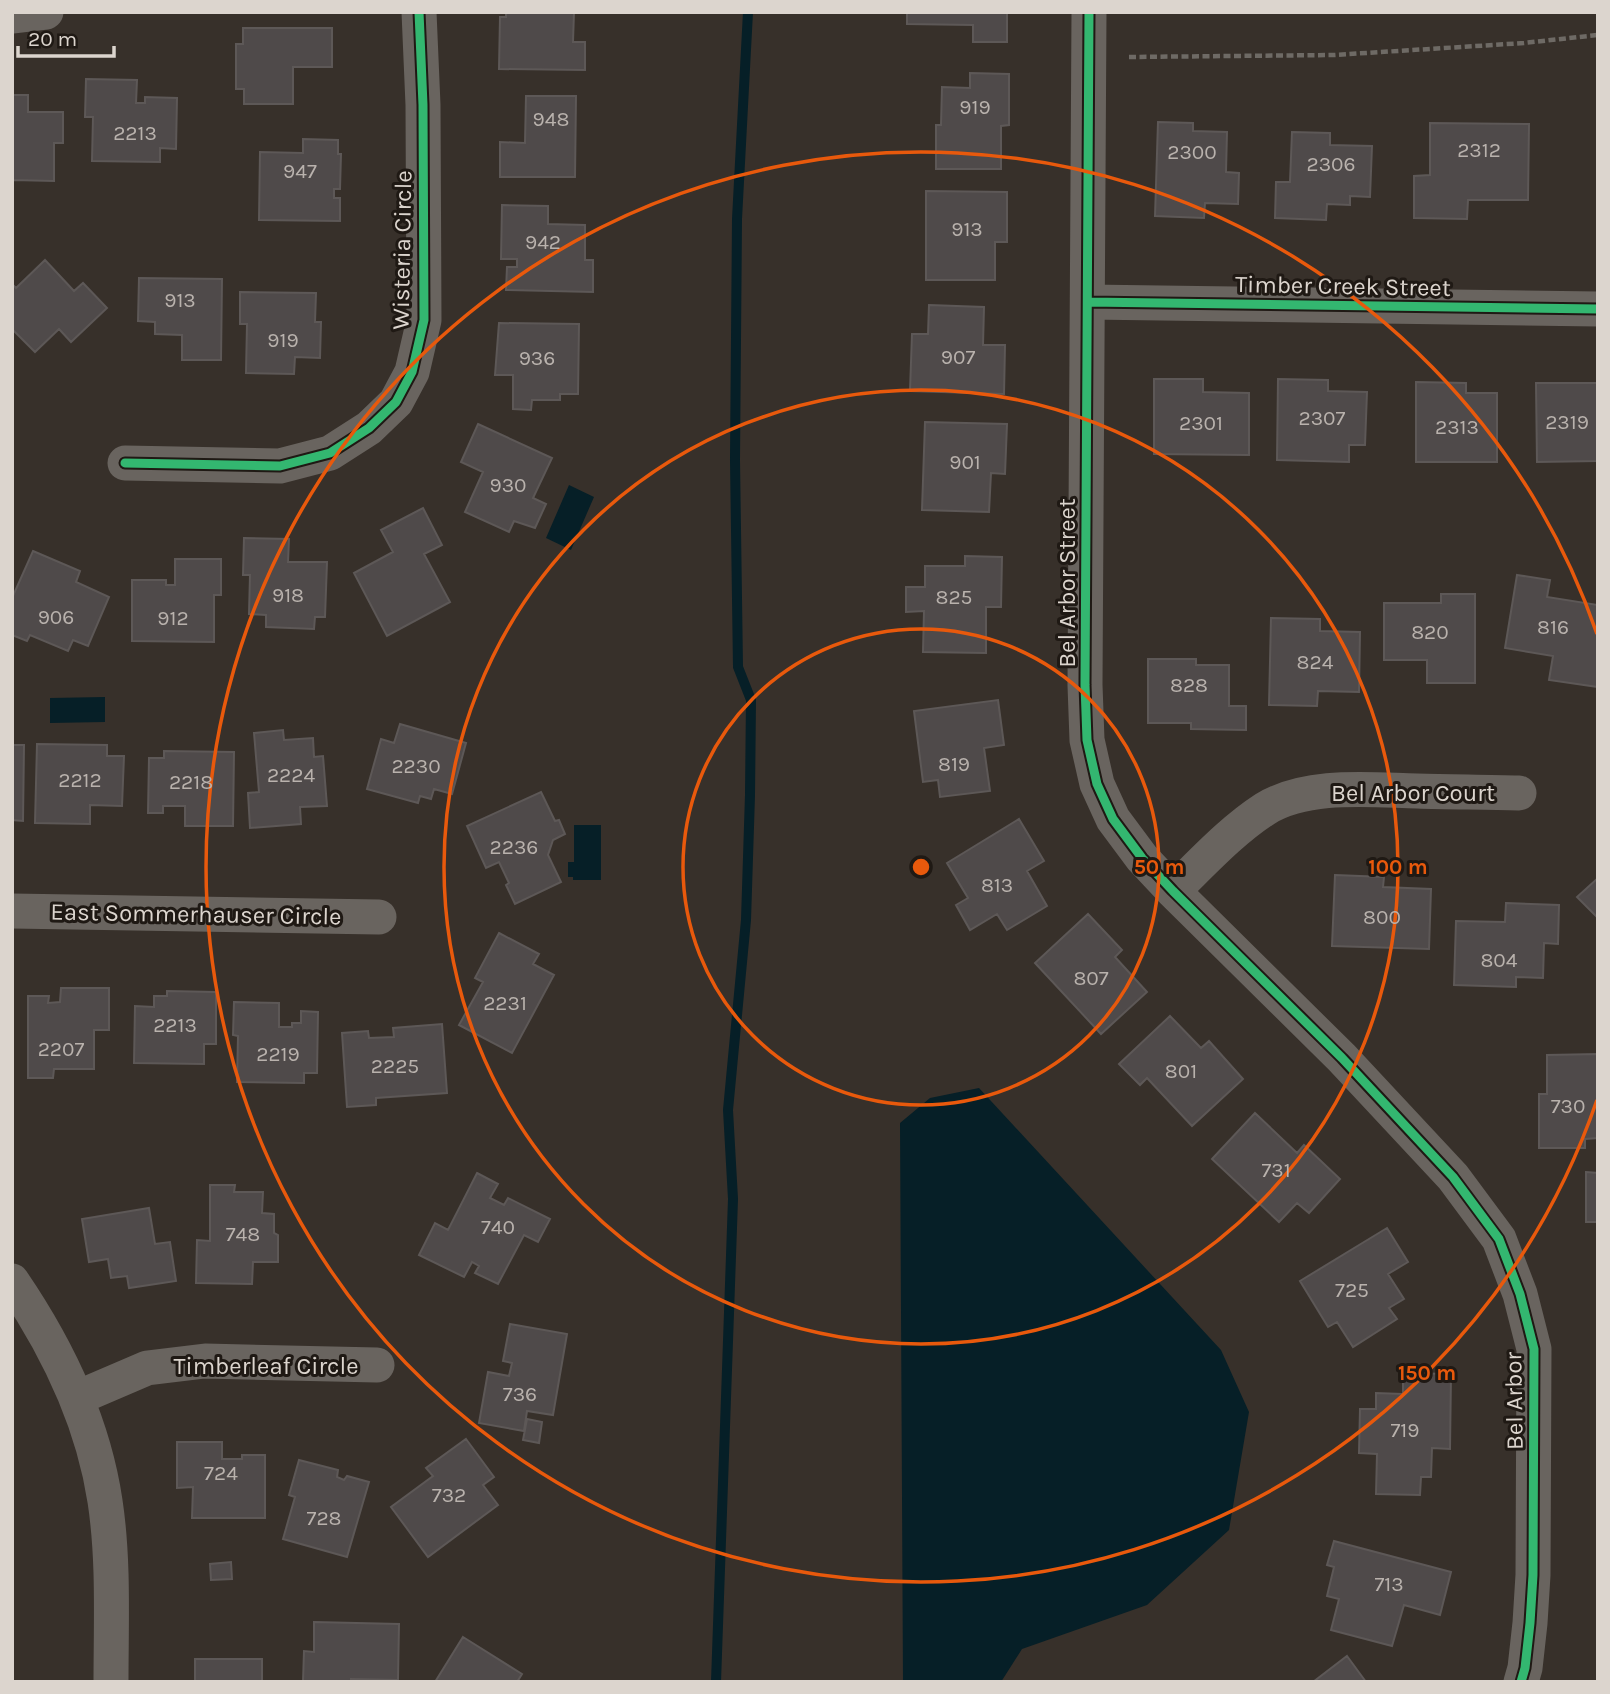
<svg xmlns="http://www.w3.org/2000/svg" width="1610" height="1694" viewBox="0 0 1610 1694" font-family="Karla,sans-serif">
<rect width="100%" height="100%" fill="#37302a"/>
<path fill="#061f27" d="M569,485l25,12 -23,53 -25,-12z
M105,697v25l-55,1v-25z
M574,825h27v55h-28v-3h-5v-15h6z
M979,1088l242,262 28,62 -20,118 -82,75 -125,44 -21,33h-98l-3,-559 30,-25z"/>
<g fill="none" stroke-linecap="round" stroke-linejoin="round">
<path stroke="#061f27" stroke-width="10" d="M716,1682l17,-483 -5,-89 18,-190 4,-125 1,-95 -13,-33 -3,-207 2,-241 11,-207"/>
</g>
<path fill="#4f4a4a" stroke="#5d5857" stroke-width="2" d="M506,12h68l-1,30h12v28l-86,-1 1,-52h6z
M907,12h100v30h-34v-17l-66,-1z
M243,28h89v39h-39v37h-49v-15h-8v-45h7z
M970,73l39,1v51l-8,1v43h-65v-44h5l1,-38 28,1z
M86,79l51,1 -1,23h9v-6l32,1 -1,51 -16,-1v14l-68,-1 1,-44h-8z
M12,95h16v17h35v31h-9v38l-41,-1v13z
M526,96h50l-1,81h-75v-35l25,1z
M1158,122l35,1v8l34,1 -1,40 13,1 -1,31 -33,-1 -1,15 -49,-2z
M1430,123l99,1 -1,76h-60l-1,19 -53,-1v-42l16,-1z
M1292,132l38,1v12l42,1 -2,51 -20,-1v9l-23,-1 -1,16 -51,-2 1,-36h14z
M303,139l35,1v14h3l-1,35h-6v9h6v23l-81,-1 1,-68 43,1z
M926,191l81,1v50h-12v38h-69z
M502,205l46,1v18l37,1v35h8v32l-87,-2 1,-23h10v-8h-16z
M45,260l29,31 9,-8 24,25 -36,34 -12,-13 -24,23 -23,-23v-45l4,4z
M139,278l83,1 -1,81h-39v-25l-27,-1v-12l-17,-1z
M240,292l76,1 -1,29h6l-1,36 -25,-1 -1,17 -48,-1 1,-49h-7z
M929,305l55,2 -1,38h22l-1,49 -94,-3 2,-57h16z
M499,323l80,1 -1,70h-18v6h-28l-1,10 -18,-1v-34h-18z
M1154,379h49v13l46,1v62l-95,-1z
M1278,379l50,1v11l39,1 -2,53h-16v17l-72,-2z
M1416,382l50,1v10h31v69h-81z
M1536,383h62v78l-61,1z
M925,422l82,2 -2,50 -14,-1 -2,39 -67,-2z
M478,424l74,34 -19,40 13,6 -11,24 -21,-7 -5,11 -44,-20 18,-40 -22,-10z
M423,508l19,37 -18,9 26,48 -63,34 -33,-63 39,-21 -12,-22z
M244,538l45,1 -1,23h39l-2,55h-10l-1,12 -48,-2v-12l-17,-1 1,-39h-7z
M33,551l47,20 -4,11 33,15 -21,49 -15,-6 -5,11 -38,-16 -3,6 -15,-6v-37z
M965,556l37,1 -1,50h-15v46l-63,-1 1,-41 -18,1v-25h19v-21h40z
M175,559h46v36h-7v47l-82,-1v-61h34v5h9z
M1517,575l33,5 -3,17 51,8v82l-49,-7 4,-24 -48,-8z
M1441,594h34v89h-48v-23h-43v-57h57z
M1271,618l49,1v12l40,1 -1,60 -41,-1 -1,15 -48,-1z
M1148,659h48v6h33v41h17v24l-55,-1v-6h-43z
M998,700l6,45 -20,3 6,43 -50,6 -2,-17 -15,2 -9,-71z
M400,724l66,19 -14,51 -18,-5 -3,10 -11,-3 -2,7 -51,-14 14,-50 13,4z
M283,730l1,10 29,-2 1,19 9,-1 4,50 -27,1 1,17 -51,4 -2,-35 11,-1 -5,-59z
M37,744l70,1v11h17l-2,50 -32,-1v19l-55,-1z
M12,745h12l-1,76 -11,-1z
M164,751l70,1 -1,74h-48v-20h-22v7h-15l1,-55h15z
M541,792l14,29 4,-1 6,14 -12,6 -5,15 13,27 -46,22 -9,-19 3,-2 -10,-21 -13,6 -19,-42z
M1019,819l25,42 -17,10 20,35 -40,24 -10,-16 -27,16 -14,-25 12,-7 -21,-35z
M1335,875l49,2 -1,10 48,2 -2,60 -97,-3z
M1598,878v40l-21,-21z
M1506,903l53,2 -1,39 -14,-1 -1,35 -27,-1v10l-62,-2 2,-64 49,1z
M1088,914l34,36 -7,7 32,35 -46,42 -66,-71z
M499,933l40,21 -6,10 21,11 -42,78 -53,-28 24,-43 -8,-4z
M61,988h48v42h-15v39h-40l-1,9h-25v-82h21l-1,7 12,-1z
M167,991l49,1v52h-12v20l-70,-1 1,-57 19,1v-11h13z
M234,1002l45,1v24h13v-4h9v-12l17,1 -1,61h-13v10l-67,-1 1,-46 -5,-1z
M1170,1016l31,32 8,-7 34,38 -51,47 -45,-48 -7,7 -21,-21z
M442,1024l5,69 -71,5v7l-29,2 -5,-74 26,-2 1,7 25,-1 -1,-9z
M1598,1054v84l-13,1v9h-46v-54h8v-39z
M1255,1113l42,40 7,-8 36,34 -31,34 -12,-10 -18,19 -67,-63z
M1586,1172l12,1v49h-12z
M477,1173l21,11 -8,14 14,7 4,-7 42,21 -12,23 -14,-7 -26,49 -23,-11 4,-7 -7,-4 -8,15 -45,-22 16,-32 13,7z
M210,1185h25l-1,7h29l-1,21 12,1v19l4,2v27h-25l-1,22 -56,-1 1,-43 13,1z
M149,1208l6,36 15,-2 6,39 -47,7 -2,-12 -16,2 -3,-19 -19,3 -7,-43z
M1387,1228l21,34 -20,12 16,25 -15,9 8,11 -44,28 -16,-25 -9,5 -28,-46z
M510,1324l57,10 -14,81 -26,-4 -3,20 -45,-8 9,-51 21,4 3,-13 -9,-2z
M1403,1373l48,1 -1,75 -18,-1 -1,29h-10l-1,18 -44,-1 1,-40 -18,-1 1,-44h16v-16l27,1z
M527,1419l15,3 -3,21 -16,-3z
M466,1439l28,38 -11,8 15,20 -70,52 -37,-50 42,-31 -7,-8z
M177,1442h45v17h20v-4h23v63h-73l1,-31 -16,1z
M299,1460l39,10 -1,7 7,3 3,-4 22,6 -22,75 -64,-18 12,-42 -6,-2z
M1334,1541l117,31 -11,43 -36,-10 -12,41 -61,-16 8,-31 -12,-3 7,-29 -7,-2z
M231,1562l1,17 -21,1 -1,-16z
M314,1622l85,2 -1,56 -47,-1v3h-48l1,-31 10,1z
M463,1637l59,37 -5,8h-82z
M1347,1656l19,26h-53z
M195,1659h67v22l14,1h-81z"/>
<g fill="none" stroke-linecap="round" stroke-linejoin="round">
<path stroke="#6e6a65" stroke-width="4.5" stroke-dasharray="7 3.5" stroke-linecap="butt" d="M1129,57l205,-2 190,-12 74,-8"/>
<path stroke="#69645f" stroke-width="35" d="M1089,12l-4,673 2,55 10,44 16,35 29,39 31,33 169,167 111,119 46,62 21,55 14,55 -1,226 -3,48 -5,45 -4,14
M12,16l34,-4
M1088,302l510,7
M125,463l155,3 50,-13 39,-25 27,-26 16,-30 12,-52 -1,-215 -4,-93
M1173,891c29,-28 58,-60 92,-82 42,-26 105,-19 152,-18 34,1 68,1 102,2
M12,911l367,6
M12,1281c45,66 81,140 93,220 9,59 6,121 6,181
M77,1398l70,-30 58,-7 172,4"/>
<g stroke="#1f1914" stroke-width="13">
<path id="cycleway" d="M1089,12l-4,673 2,55 10,44 16,35 29,39 31,33 169,167 111,119 46,62 21,55 14,55 -1,226 -3,48 -5,45 -4,14
M1088,302l510,7
M125,463l155,3 50,-13 39,-25 27,-26 16,-30 12,-52 -1,-215 -4,-93"/>
</g>
<use href="#cycleway" stroke="#33b770" stroke-width="9"/>
</g>
<g fill="none" stroke="#e8590c" stroke-width="3.5">
<circle cx="921" cy="867" r="238"/>
<circle cx="921" cy="867" r="477"/>
<path d="M1597 1100A715 715 0 1 1 1597 634"/>
</g>
<g text-anchor="middle" stroke-width="6" stroke-linejoin="round" paint-order="stroke">
<g font-size="21" fill="#b9b2ad">
<text x="975" y="114">919</text>
<text x="551" y="126">948</text>
<text x="135" y="140">2213</text>
<text x="1479" y="157">2312</text>
<text x="1192" y="159">2300</text>
<text x="1331" y="171">2306</text>
<text x="300" y="178">947</text>
<text x="967" y="236">913</text>
<text x="543" y="249">942</text>
<text x="180" y="307">913</text>
<text x="283" y="347">919</text>
<text x="958" y="364">907</text>
<text x="537" y="365">936</text>
<text x="1322" y="425">2307</text>
<text x="1567" y="429">2319</text>
<text x="1201" y="430">2301</text>
<text x="1457" y="434">2313</text>
<text x="965" y="469">901</text>
<text x="508" y="492">930</text>
<text x="288" y="602">918</text>
<text x="954" y="604">825</text>
<text x="56" y="624">906</text>
<text x="173" y="625">912</text>
<text x="1553" y="634">816</text>
<text x="1430" y="639">820</text>
<text x="1315" y="669">824</text>
<text x="1189" y="692">828</text>
<text x="954" y="771">819</text>
<text x="416" y="773">2230</text>
<text x="291" y="782">2224</text>
<text x="80" y="787">2212</text>
<text x="191" y="789">2218</text>
<text x="514" y="854">2236</text>
<text x="997" y="892">813</text>
<text x="1382" y="924">800</text>
<text x="1499" y="967">804</text>
<text x="1091" y="985">807</text>
<text x="505" y="1010">2231</text>
<text x="175" y="1032">2213</text>
<text x="61" y="1056">2207</text>
<text x="278" y="1061">2219</text>
<text x="395" y="1073">2225</text>
<text x="1181" y="1078">801</text>
<text x="1568" y="1113">730</text>
<text x="1276" y="1177">731</text>
<text x="498" y="1234">740</text>
<text x="243" y="1241">748</text>
<text x="1352" y="1297">725</text>
<text x="520" y="1401">736</text>
<text x="1405" y="1437">719</text>
<text x="221" y="1480">724</text>
<text x="449" y="1502">732</text>
<text x="324" y="1525">728</text>
<text x="1389" y="1591">713</text>
</g>
<g font-size="24" fill="#dcd5ce" stroke="#1f1914">
<text transform="translate(402 250) rotate(-89)" y="8">Wisteria Circle</text>
<text transform="translate(1343 286) rotate(1)" y="8">Timber Creek Street</text>
<text transform="translate(1067 583) rotate(-90)" y="8">Bel Arbor Street</text>
<text x="1413" y="801">Bel Arbor Court</text>
<text transform="translate(196 914) rotate(1)" y="8">East Sommerhauser Circle</text>
<text x="266" y="1374">Timberleaf Circle</text>
<text transform="translate(1514 1401) rotate(-91)" y="8">Bel Arbor</text>
</g>
</g>
<circle cx="921" cy="867" r="10" fill="#e8590c" stroke="#1f1914" stroke-width="3.5"/>
<g font-size="21" text-anchor="middle" font-weight="bold" fill="#e8590c" stroke="#1f1914" stroke-width="6" stroke-linejoin="round" paint-order="stroke">
<text x="1159" y="874">50 m</text>
<text x="1398" y="874">100 m</text>
<text x="1427" y="1380">150 m</text>
</g>
<rect width="1610" height="1694" fill="none" stroke="#dcd5ce" stroke-width="28"/>
<path d="M18 46v10h96v-10" fill="none" stroke="#dcd5ce" stroke-width="3.5"/>
<text x="28" y="46" font-size="21" fill="#dcd5ce" stroke="#1f1914" stroke-width="5" paint-order="stroke">20 m</text>
</svg>
